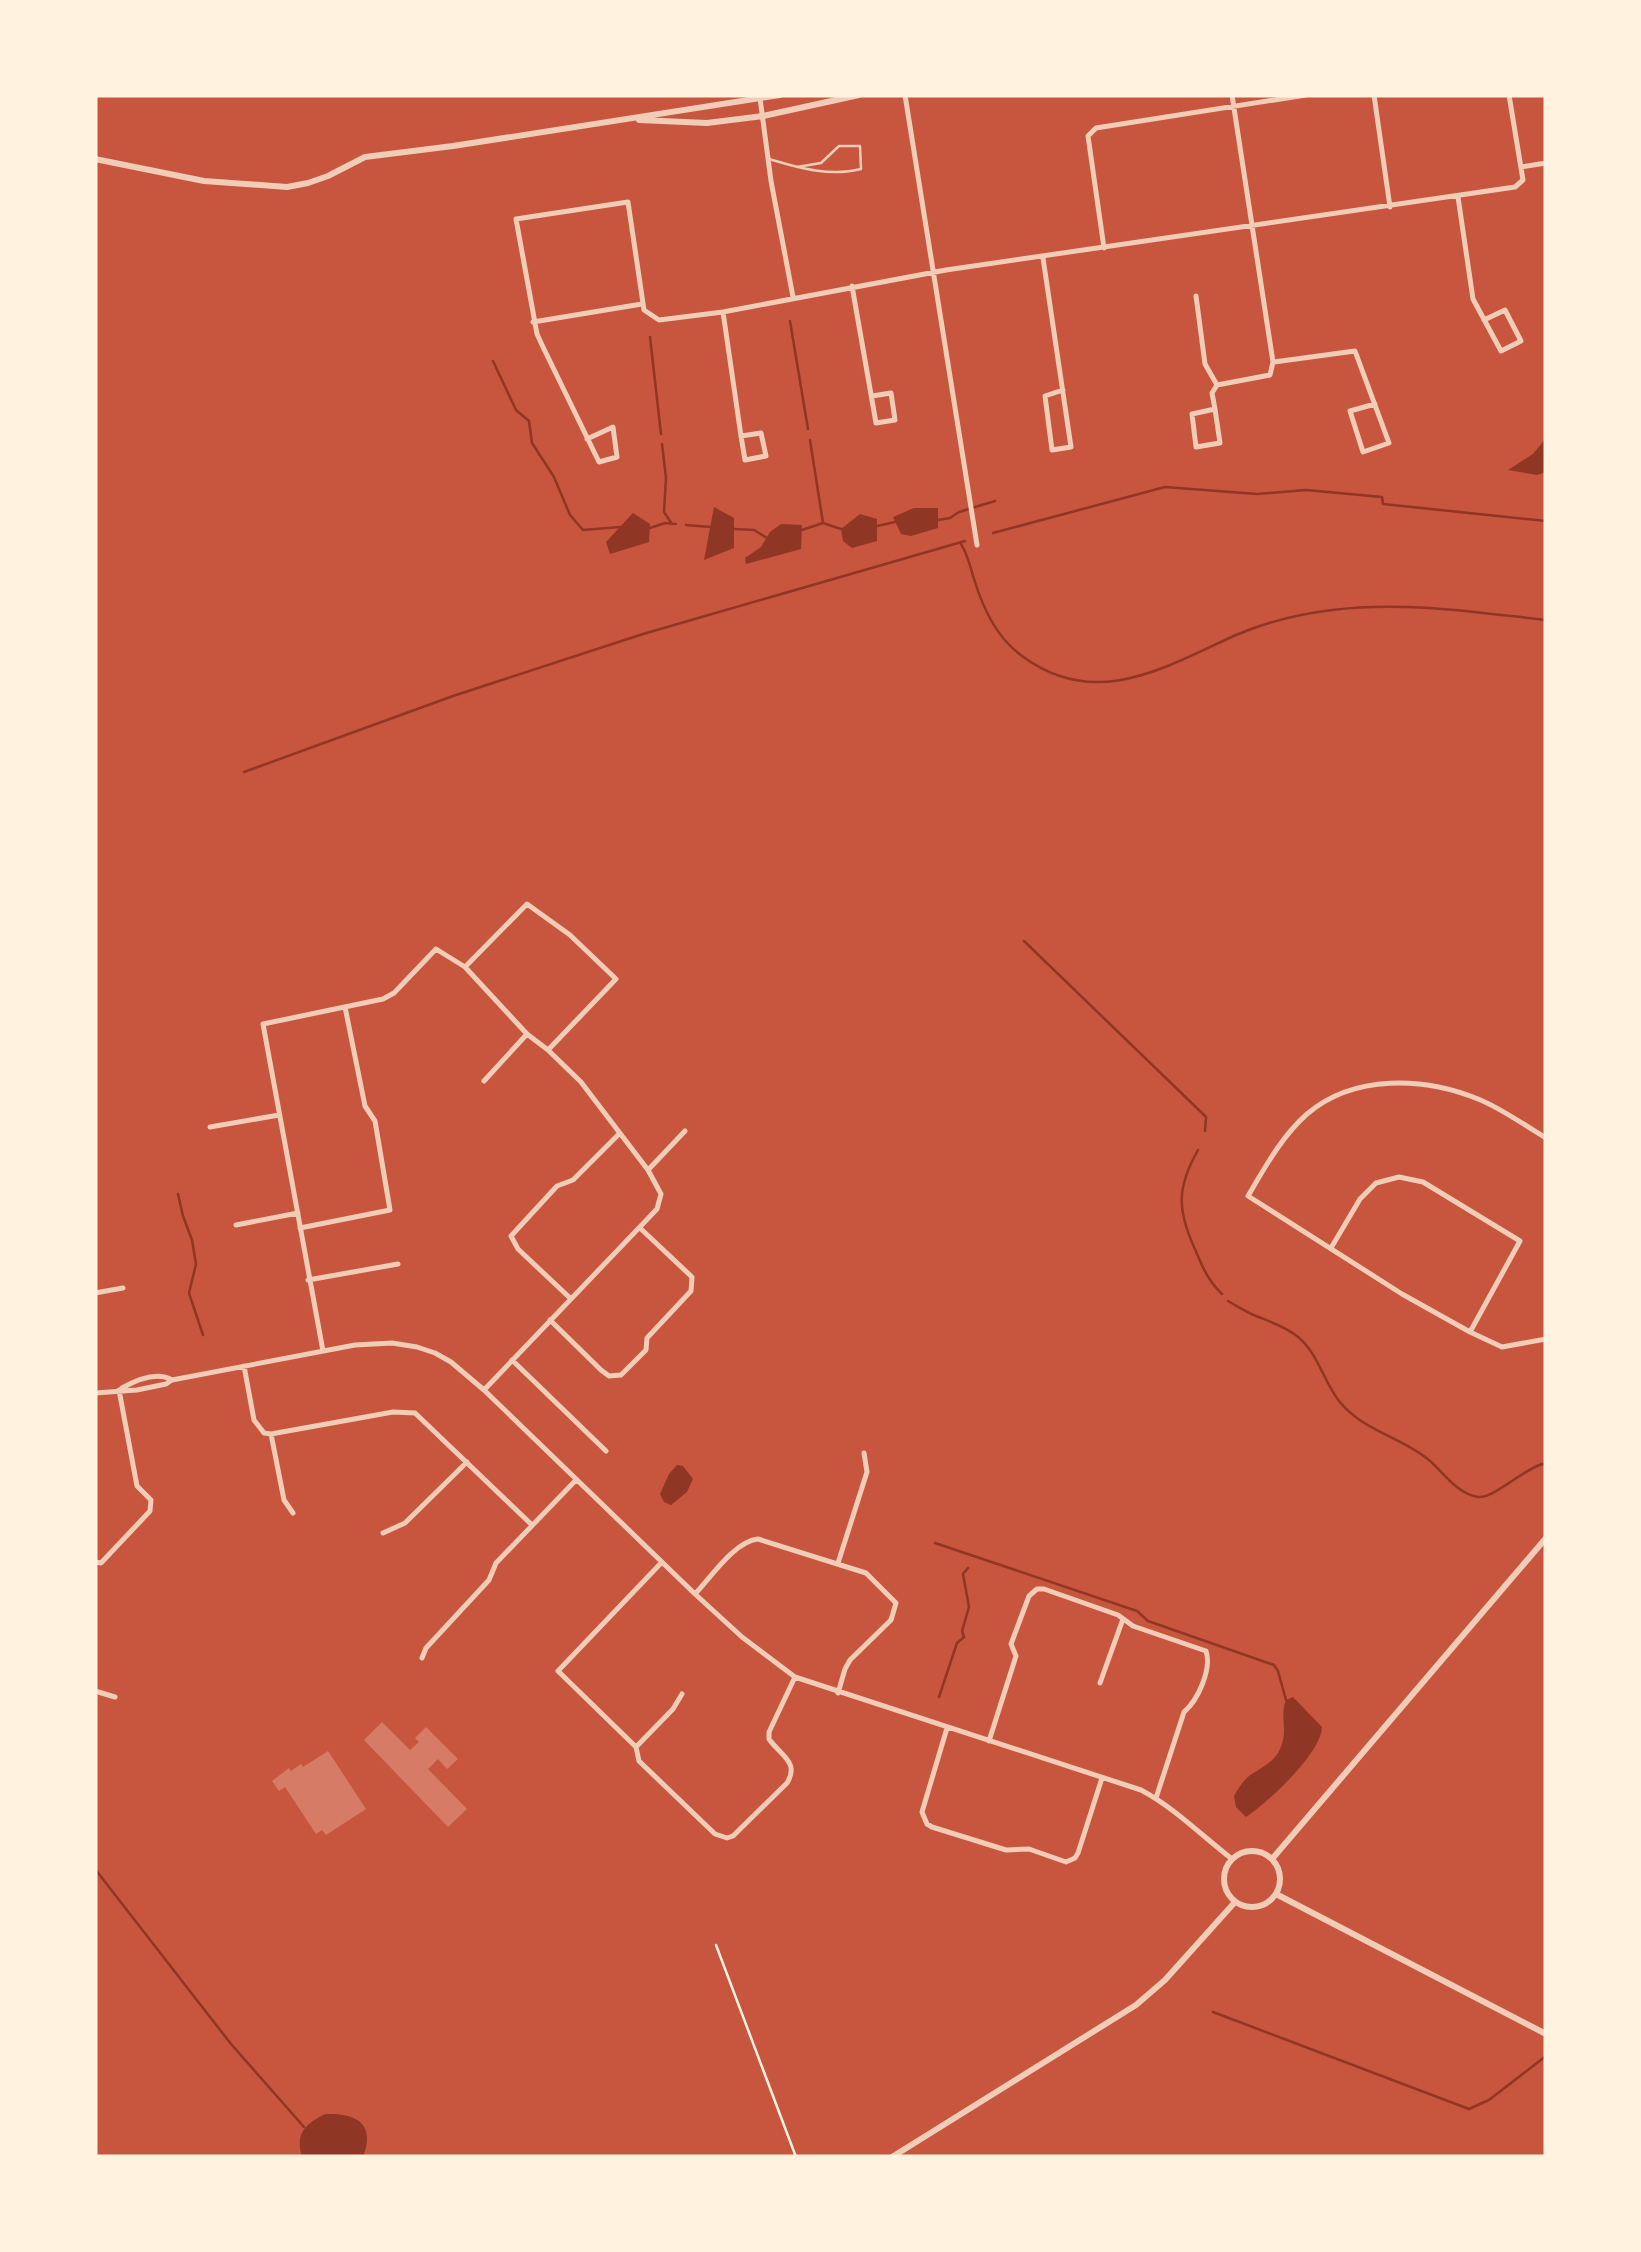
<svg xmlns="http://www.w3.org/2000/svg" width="1641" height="2252" viewBox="0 0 1641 2252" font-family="Signika,sans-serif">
<rect width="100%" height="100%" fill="#c8553d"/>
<path fill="#8f3625" d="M1546,438v34l-9,3 -29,-5 25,-16z
M714,507l20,11v30l-30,12z
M914,508h24v20l-27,8 -10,-2 -8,-17z
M633,513l17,11 -1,18 -39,12 -4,-12z
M860,514l17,5v22l-25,7 -9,-7 -2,-12z
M781,524l21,1 -1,24 -55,15 -1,-6 16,-11 9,-15z
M677,1465l6,1 10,13 -6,13 -16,13 -7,-3 -4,-8 9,-20z
M1293,1697l29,30c-1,27 -54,75 -76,90l-10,-10 -2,-11c4,-7 9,-15 15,-20 12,-9 25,-13 31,-27 9,-20 -1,-31 6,-49z
M325,2114c31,-1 51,9 38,43h-61c-7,-23 3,-33 23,-43z"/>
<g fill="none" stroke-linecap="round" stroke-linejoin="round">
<path stroke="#8f3625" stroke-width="2.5" d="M790,321l18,108
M650,337l11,97
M493,361l23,49 13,11 3,22 22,34 16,38 13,15 37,-3
M810,440l13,83 18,6
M662,444l4,34 -2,34 8,12
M938,520l12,-2 9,-6 36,-11
M686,525l25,2
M877,526l18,-4
M650,528l15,-5 11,1
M734,529l20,1 13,8
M802,530l21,-7
M993,533l172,-46 92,7 49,-4 76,7 1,7 163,17
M961,544c7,11 9,22 13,35 9,29 22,58 48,77 74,55 143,11 214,-21 30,-13 64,-21 96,-25 72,-9 142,2 214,10
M244,772l209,-76 190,-62 322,-93
M1024,941l179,173 3,3 -1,14
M1198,1150c-21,37 -21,59 -4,97 8,18 13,33 28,47
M178,1194l5,22 9,24 4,24 -7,29 14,42
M1228,1301c9,5 18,11 28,15 15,6 28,10 41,20 21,17 26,44 42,65 25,31 61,35 90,59 15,13 27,33 49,37 16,2 47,-30 68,-34
M935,1543l202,68 11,10 126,44 4,6 8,29
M939,1697l18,-54 7,-6 -2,-6 7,-24 -6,-33 5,-6
M95,1869l136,175 73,83
M1213,2012l256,97 20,-9 57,-44"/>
</g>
<path fill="#d67c66" d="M382,1722l28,28 9,-8 -4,-4 11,-11 32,32 -11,10 -9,-10 -10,10 39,40 -19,18 -84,-87z
M328,1751l38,58 -40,26 -4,-5 -6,4 -31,-47 -6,4 -7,-10 17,-13 2,3 10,-7 2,3z"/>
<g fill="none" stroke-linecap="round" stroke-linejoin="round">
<path stroke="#fff3e0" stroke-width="2.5" d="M716,1945l80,212"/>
<path stroke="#f1ccb7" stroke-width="2.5" d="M769,159c31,9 61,18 92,10l-1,-23h-21l-18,17 -24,4"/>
<path stroke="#f1ccb7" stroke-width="5" d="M905,95l72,450
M1374,95l16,112
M760,98l11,83 22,116
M1521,167l25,-4
M1458,197l15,102 28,52 20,-10 -16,-31 -21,10
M1104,248l-16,-112 8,-8 210,-33
M1043,258l28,189 -19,3 -7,-54 18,-6
M852,286l24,137 19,-3 -4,-27 -19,3
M1196,296l9,68 12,21
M723,312l18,124 4,24 21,-4 -5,-23 -20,3
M533,322l109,-18
M1274,362l81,-11 34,92 -26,9 -13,-41 25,-7
M1215,409l5,34 -24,4 -4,-33 23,-5 -3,-16 5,-8 53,-10 3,-13 -41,-267
M587,439l26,-12 4,30 -18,5 -56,-115 -6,-13 -21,-115 112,-17 16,108 15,10 64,-8 223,-42 569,-83 8,-7 -14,-85
M466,966l61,-62 43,31 46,44 -68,71
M484,1081l43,-47
M210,1127l69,-12
M1546,1138c-22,-13 -45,-30 -68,-39 -54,-22 -124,-25 -171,15 -25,22 -42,53 -59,82l154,98 68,38 32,15 44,-8
M648,1170l37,-39
M236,1225l62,-12
M300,1228l90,-18 -15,-89 -10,-15 -20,-99
M1331,1248l29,-49 16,-16 23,-6 24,5 97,59 -50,91
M308,1280l90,-16
M95,1293l28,-5
M570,1298l-52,-49 -7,-13 46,-50 16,-6 46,-46
M550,1320l51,50 8,6 12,-1 25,-25 1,-12 44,-47 1,-14 -52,-49
M323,1351l-60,-327 120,-25 11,-6 42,-44 29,18 62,67 21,16 33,32 67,88 13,24 -4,15 -173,181
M512,1360l94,91
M244,1366l10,54 10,13 7,1 122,-22 22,1 117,112
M122,1388c14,-8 35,-17 50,-8
M95,1393l42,-3 29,-6 6,-4 183,-35 37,-2 25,4 18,6 16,9 33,28 211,204 47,43 53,40 346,113c34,18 61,46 91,69
M271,1434l13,66 9,13
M383,1533l22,-10 62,-61
M95,1562l6,1 49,-52 1,-11 -14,-14 -18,-96
M662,1562l-104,109 78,76 3,14 76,73 12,4 6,-2 54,-53c13,-21 -7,-28 -18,-44v-7l26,-55
M838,1563l29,-91 -3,-19
M695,1594c16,-17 40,-53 63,-55l108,34 30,30 -5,17 -41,40 -5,9 -7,24
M422,1658l4,-10 63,-68 7,-17 80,-83
M1100,1683l23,-64
M95,1691l20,6
M947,1728l-25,84 5,12 5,3 74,23 23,-1 37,13 9,-4 3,-5 24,-75
M989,1741l27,-85 -5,-12 18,-48 8,-7h7l74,26 15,11 73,25c6,18 -8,49 -22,61l-28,86
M636,1747l37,-38 9,-15"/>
<path stroke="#f1ccb7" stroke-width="6" d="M639,120l68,3 56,-7 96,-21
M95,159l109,22 83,6 21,-4 20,-7 37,-19 88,-11 327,-51
M1224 1879a28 28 0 1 1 56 0a28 28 0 1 1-56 0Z
M1272,1859l274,-321
M1276,1894l270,140
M892,2157l244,-152 29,-25 70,-78"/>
</g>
<rect width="1641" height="2252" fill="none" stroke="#fff3e0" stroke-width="195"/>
</svg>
